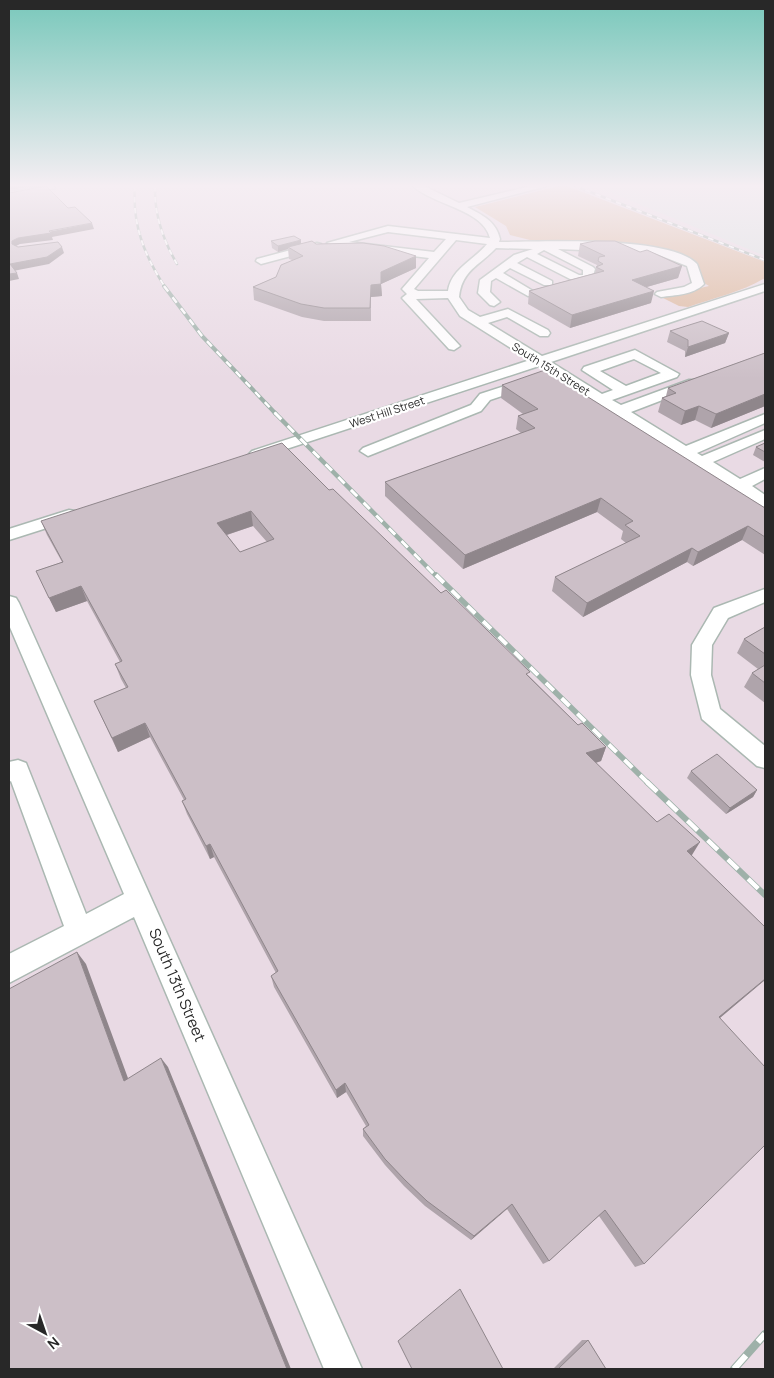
<svg xmlns="http://www.w3.org/2000/svg" width="774" height="1378" viewBox="0 0 774 1378" font-family="Manrope,sans-serif">
<rect width="100%" height="100%" fill="#e9dae4"/>
<path fill="#dbe2e2" d="M595,186h157l13,4v66z"/>
<path fill="#dcb69a" d="M558,186h9l198,76v16c-23,14 -51,20 -77,29l-9,-1 -18,-9 48,-11 -10,-6 -1,-17 -2,-1 -32,-13 -134,-9 -20,-5 -4,-9 -31,-19z"/>
<g fill="none" stroke-linecap="round" stroke-linejoin="round">
<g stroke="#abb8b2" stroke-width="3">
<path id="minor" d="M45,186h9l1,2 -46,10v-6z
M413,186h11l35,17 72,-17h16l-80,21c15,8 29,14 33,32l-1,3c41,0 171,-7 198,22l7,20c-11,11 -29,11 -43,13l-6,-3 2,-2 27,-5 8,-4 -5,-17 -33,-13 -96,-4 35,18 2,2 -3,10 -18,2 -47,-24 -10,6 35,18v4h-8l-34,-17 -7,5 35,21 -2,2h-8l-32,-18 -5,3 -1,11 10,10 -6,4 -4,-1 -12,-12 2,-13 34,-25 19,-6 -37,-1c-17,18 -34,22 -37,49l9,13 12,7 28,-8 40,21 2,3 -2,3h-8l-33,-19 -19,6 54,33 223,-72v7l-214,71 51,32 11,-4 -31,-20 2,-3 51,-17 44,24 -2,3 -65,23 9,5 68,-25h10l2,3 -2,3 -68,26 55,34 79,-32v9l-68,30 5,3 63,-26v9l-52,23 27,17 25,-11v11l-13,7 13,9v12l-6,-1 -220,-140 -277,91h-10l-3,-3 3,-3 278,-91 -70,-44 -12,-18 -32,1 44,47 -6,4 -5,-1 -47,-51 5,-4 -5,-5 27,-31 -97,-12 -5,-3 61,-17 102,12c-7,-29 -57,-33 -77,-52zM388,232l58,7 -12,13 -85,-10zM456,240l31,4c-13,16 -36,25 -39,47h-30l-4,-2zM544,250l39,20v5h-4l-42,-21zM634,359l27,14 -35,13 -26,-15z
M317,243l4,1v4l-60,16 -5,-3 1,-2z
M529,378l7,4 -2,3 -44,15 -9,11 -108,43 -5,2 -8,-5 3,-3 108,-43 9,-11z
M69,510l6,1 3,4 -3,4 -66,21v-11z
M765,589v13l-37,16 -16,27 -1,30 9,34 45,37v22l-8,-2 -55,-47 -11,-44 1,-30 22,-37z
M9,596l7,2 3,5 343,766h-38l-190,-452 -125,66v-29l55,-28 -53,-145 -2,1v-20l9,-2 8,3 60,151 38,-20 -115,-269z"/>
</g>
<use href="#minor" fill="#fff" fill-rule="evenodd"/>
<g stroke="#9eb1a9" stroke-width="2.5">
<path id="rail-far5" d="M135,186c-3,38 9,69 30,101
M155,186c-1,29 8,54 22,78
M575,186l190,74"/>
</g>
<g stroke="#9eb1a9" stroke-width="4">
<path id="rail-far4" d="M164,286l38,50 74,78"/>
</g>
<g stroke="#9eb1a9" stroke-width="4.5">
<path id="rail-far3" d="M275,413l162,164"/>
</g>
<g stroke="#9eb1a9" stroke-width="5.5">
<path id="rail-far2" d="M436,575l212,208"/>
</g>
<g stroke="#9eb1a9" stroke-width="6">
<path id="rail-far1" d="M647,782l118,113"/>
</g>
<g stroke="#9eb1a9" stroke-width="8">
<path id="rail" d="M734,1369l31,-35"/>
</g>
<use href="#rail-far5" stroke="#fff" stroke-width="2" stroke-dasharray="5.5" stroke-linecap="butt"/>
<use href="#rail-far4" stroke="#fff" stroke-width="2.5" stroke-dasharray="7" stroke-linecap="butt"/>
<use href="#rail-far3" stroke="#fff" stroke-width="3" stroke-dasharray="9" stroke-linecap="butt"/>
<use href="#rail-far2" stroke="#fff" stroke-width="4" stroke-dasharray="11" stroke-linecap="butt"/>
<use href="#rail-far1" stroke="#fff" stroke-width="4.5" stroke-dasharray="14" stroke-linecap="butt"/>
<use href="#rail" stroke="#fff" stroke-width="6" stroke-dasharray="18" stroke-linecap="butt"/>
</g>
<path fill="#afa4ab" fill-rule="evenodd" d="M271,241l30,3h15l100,24 -35,16 1,12 -11,1v24h-47l-22,-4 -48,-17 -1,-13 23,-10 16,-17 -3,-1 -1,-10 -10,3 -6,-4z
M580,244l60,8 42,14 -4,12 -31,9 4,16 -81,25 -42,-24 1,-13 66,-18 2,-8 -19,-9z
M670,331l59,2 -4,10 -40,14v-6l-18,-9z
M765,353v53l-54,22 -16,-8 -14,5 -23,-13 4,-14 4,-2 2,-8z
M502,385l263,123v47l-23,-15 -49,26 -6,-4 -104,55 -31,-26 3,-14 71,-34 -5,-4 2,-8 -26,-19 -134,57 -78,-73v-14l136,-49 -5,-4 2,-13 5,-2 -22,-16z
M765,443v19l-12,-7 3,-8z
M329,490l200,186 49,49 28,22 -5,14 -5,2 169,164v53l-45,38 -76,246 -9,3 -36,-51 -50,45 -6,3 -36,-55 -36,31 -46,-34 -21,-20 -19,-21 -22,-29v-7l3,-3 -20,-34 -9,6 -63,-111 -3,-11 5,-3 -62,-116 -4,2 -23,-45 -5,-13 2,-1 -34,-63 -32,15 -24,-51 32,-13 -5,-9 -6,-15 5,-2 -33,-61 -31,11 -20,-41 26,-9 -15,-27 -6,-14zM253,526l14,16 -27,10 -13,-17z
M765,627v76l-21,-16 8,-14 6,-4 -21,-16 7,-14z
M691,771l66,19 -4,7 -27,17 -39,-36z
M582,1340h6l18,29h-53z"/>
<path fill="#8f868b" d="M9,186h24l-24,4z
M92,223l2,6 -42,8 1,3 -33,4 -6,3 -2,-3v-3l6,-3z
M301,240v6l-13,1v2l-10,3v-6z
M62,247l2,6 -15,11 -36,7 -3,-7z
M416,256v12l-35,16 1,12 -11,1v24v-36l10,-13z
M682,266l-4,12 -49,14 3,-12z
M17,273l2,6 -10,2v-7z
M654,291l-3,12 -81,25 2,-13z
M729,333l-4,10 -40,14 3,-10z
M765,394v12l-54,22 5,-14z
M699,406l-4,14 -14,5 4,-14z
M601,498l-4,14 -134,57 2,-14z
M251,511l2,15 -33,11 -3,-14z
M748,526l-6,14 -49,26 5,-14z
M692,548l-5,14 -104,55 4,-14z
M81,586l6,15 -31,11 -7,-14z
M145,723l5,14 -32,15 -6,-14z
M606,747l-5,14 -20,6 5,-14z
M757,790l-4,7 -27,17 4,-6z
M700,842l-8,13 -13,9 8,-13z
M210,844l4,13 -4,2 -4,-13z
M77,952l9,12 46,125 -8,-8z
M765,979v1l-56,47 10,-10z
M161,1058l7,9 123,302h-4z
M345,1083l1,9 -9,6 -1,-8z
M512,1204l-5,5 -36,31 3,-4z"/>
<path fill="#ccbfc7" stroke="#8f868b" fill-rule="evenodd" d="M46,186l22,22 7,-1 17,16 -43,8 2,2 -33,5 -6,3v3l6,3 40,-5 4,5 -15,10 -37,7 7,9 -8,1v-81z
M294,236l7,4 -23,6 -7,-5z
M312,241l4,3 47,-1 21,3 32,10 -35,16v12l-10,1 -1,23h-46l-23,-4 -48,-17 23,-10 5,-12 22,-9 -15,-9z
M595,241h20l25,11 7,-2 35,16 -50,14 22,11 -82,24 -43,-24 75,-20 -8,-4 7,-3 -5,-3 1,-4 6,-1 -25,-12z
M702,321l27,12 -41,14v-7l-18,-9z
M765,353v41l-49,20 -17,-8 -14,5 -23,-13 14,-5 -8,-5z
M545,370l220,138v29l-17,-11 -50,26 -6,-4 -105,55 -32,-26 85,-41 -15,-11 8,-4 -32,-23 -136,57 -80,-73 150,-54 -17,-12 20,-7 -36,-24z
M282,443l47,47 4,-1 108,104 5,-3 84,82 -4,2 52,51 4,-2 24,24 -20,6 71,69 12,-8 31,28 -13,9 78,76v52l-46,38 46,50v78l-121,119 -39,-54 -56,51 -37,-57 -38,32 -47,-35 -22,-21 -20,-21 -22,-30 6,-4 -24,-42 -9,7 -65,-114 7,-5 -68,-127 -4,2 -24,-45 4,-2 -41,-76 -33,15 -18,-37 34,-14 -13,-23 7,-3 -41,-75 -32,12 -13,-27 27,-9 -22,-41zM251,511l23,28 -34,13 -23,-29z
M765,443v9l-9,-5z
M765,627v27l-21,-15z
M765,665v18l-13,-10z
M717,754l40,36 -27,18 -39,-37z
M77,952l47,129 37,-23 126,311h-278v-380z
M460,1289l43,80h-91l-14,-28z
M588,1340l18,29h-48z"/>
<linearGradient id="sky" x2="0" y2="1"><stop stop-color="#79c8bb"/><stop offset="0.49" stop-color="#f5eef3"/><stop offset="1" stop-color="#f5eef3" stop-opacity="0"/></linearGradient>
<rect width="774" height="379" fill="url(#sky)"/>
<g text-anchor="middle" stroke-width="4.5" stroke-linejoin="round" paint-order="stroke">
<g font-size="11" fill="#282828" stroke="#fff">
<text transform="translate(551 369) rotate(32)" y="4">South 15th Street</text>
<text transform="translate(387 412) rotate(-18)" y="4">West Hill Street</text>
</g>
<g font-size="15" fill="#282828" stroke="#fff">
<text transform="translate(177 985) rotate(67)" y="5">South 13th Street</text>
</g>
</g>
<rect width="774" height="1378" fill="none" stroke="#282828" stroke-width="20"/>
<g transform="translate(45 1333) rotate(140)" stroke="#ffffff" stroke-width="4" paint-order="stroke">
<path d="M0-4L9 19L0 12L-9 19Z" fill="#282828"/>
<text y="-8" font-size="14" font-weight="bold" text-anchor="middle" fill="#282828">N</text>
</g>
</svg>
